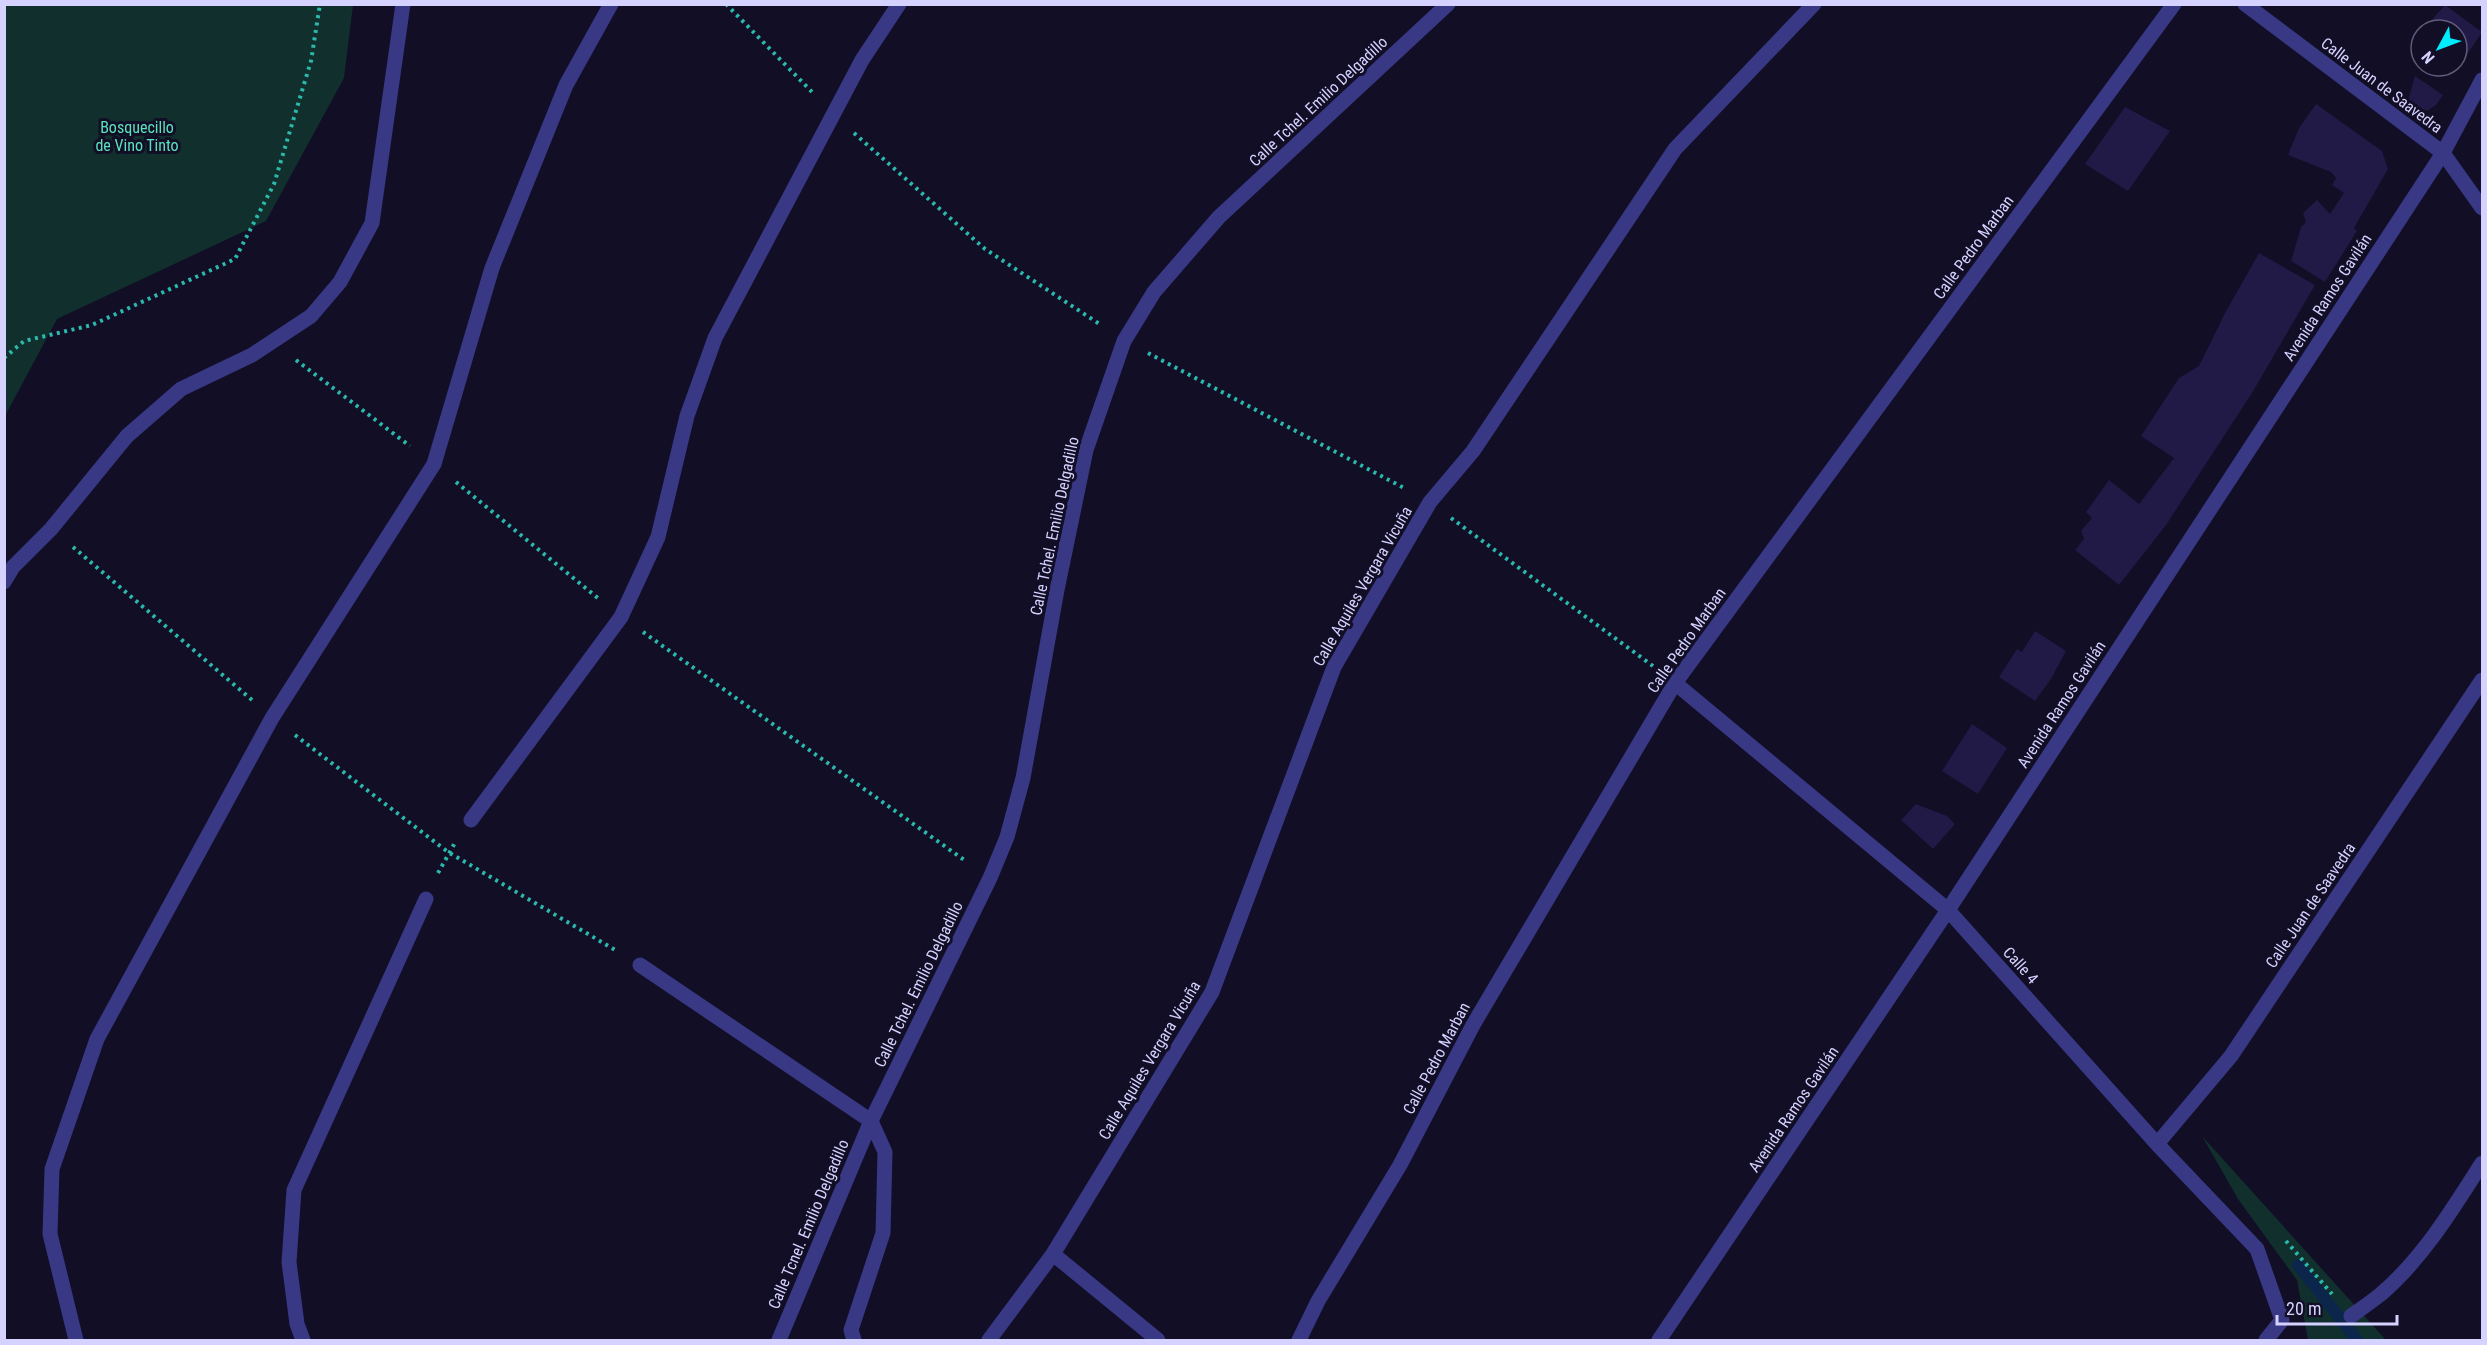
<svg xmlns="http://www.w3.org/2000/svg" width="2487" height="1345" viewBox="0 0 2487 1345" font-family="'Roboto Condensed',sans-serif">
<rect width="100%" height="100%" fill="#110e25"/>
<path fill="#112f2d" d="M5,4l348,1 -9,73 -78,143 -209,98 -52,97z
M2202,1136l184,204h-78l-11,-60 -59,-81z"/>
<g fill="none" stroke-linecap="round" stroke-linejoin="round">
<path stroke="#0c264b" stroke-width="12" d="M2298,1265l59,75"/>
</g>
<path fill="#211946" d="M2445,5l37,27 -17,26 -8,-6v-22h-25l-5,-5z
M2415,76l28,19 -7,10 -9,6 -20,-7z
M2316,104l66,47 6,18 -34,59 3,3 -32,51 -34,-21 10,-34 5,-5 -3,-9 14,-13 13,14 14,-21 -12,-8 4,-7 -5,-6 -43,-17 11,-27z
M2125,107l45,24 -42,60 -43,-27z
M2259,253l56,32 -63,108 -86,132 -47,60 -44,-35 9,-11 -3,-8 11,-13 -6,-6 23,-32 30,24 35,-46 -33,-22 38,-58 20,-12 26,-53z
M2035,631l31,20 -15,28 -16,22 -36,-24 18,-28 5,3z
M1972,724l35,24 -29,46 -36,-23z
M1916,804l31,12 8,8 -22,25 -32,-29z"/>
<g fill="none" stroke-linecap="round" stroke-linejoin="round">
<path stroke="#2bb9ad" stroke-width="4" stroke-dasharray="3 4.5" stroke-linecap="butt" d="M726,4l86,88
M854,133l131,116 116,76
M1148,353l256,135
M4,358l20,-17 68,-16 143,-66 39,-75 37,-123 9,-57
M296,360l114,86
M456,482l143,117
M1451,518l202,148
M73,547l179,153
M643,632l324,230
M295,735l153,117 169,99
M438,873l18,-32
M2286,1241l46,53"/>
<path stroke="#383885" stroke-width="15" d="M2245,4l198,149 39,55
M4,582l9,-15 38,-38 76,-93 54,-47 71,-34 59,-39 29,-34 32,-59 31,-219
M1675,683l273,227 209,234 100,105 25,71 -16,20
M471,820l150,-203 37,-80 29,-121 28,-78 147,-278 37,-56
M640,965l231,156 14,31 -2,81 -32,97 3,10
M2157,1144l74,-88 251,-376
M1053,1254l105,86
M2351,1316c10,-7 20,-14 30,-22 41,-35 72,-85 101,-131
M76,1340l-26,-106 2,-65 45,-130 175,-321 162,-254 58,-196 74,-183 45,-81
M303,1340l-6,-16 -8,-62 5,-72 132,-291
M779,1340l92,-219 119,-243 17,-41 16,-59 34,-188 29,-140 38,-109 30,-49 65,-75 229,-213
M989,1340l64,-86 159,-262 122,-325 96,-165 43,-51 202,-302 139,-145
M1299,1340l19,-39 82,-136 73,-140 202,-342 499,-679
M1659,1340l289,-430 495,-757 39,-73"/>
</g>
<g text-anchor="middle" stroke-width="6" stroke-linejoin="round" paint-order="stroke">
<g font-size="16" fill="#d5d2ff" stroke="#110e25">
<text transform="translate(2382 85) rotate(37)" y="6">Calle Juan de Saavedra</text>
<text transform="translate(1318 101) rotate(-43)" y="6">Calle Tchel. Emilio Delgadillo</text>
<text transform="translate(1973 247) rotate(-54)" y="6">Calle Pedro Marban</text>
<text transform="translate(2327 297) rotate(-57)" y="6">Avenida Ramos Gavilán</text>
<text transform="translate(1054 526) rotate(-78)" y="6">Calle Tchel. Emilio Delgadillo</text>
<text transform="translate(1362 586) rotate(-60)" y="6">Calle Aquiles Vergara Vicuña</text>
<text transform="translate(1686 640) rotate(-55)" y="6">Calle Pedro Marban</text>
<text transform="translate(2061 704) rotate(-57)" y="6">Avenida Ramos Gavilán</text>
<text transform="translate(2310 905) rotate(-56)" y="6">Calle Juan de Saavedra</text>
<text transform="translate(2021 965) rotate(48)" y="6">Calle 4</text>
<text transform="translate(918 984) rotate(-64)" y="6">Calle Tchel. Emilio Delgadillo</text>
<text transform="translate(1436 1058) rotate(-62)" y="6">Calle Pedro Marban</text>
<text transform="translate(1149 1060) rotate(-59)" y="6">Calle Aquiles Vergara Vicuña</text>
<text transform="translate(1793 1109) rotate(-56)" y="6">Avenida Ramos Gavilán</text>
<text transform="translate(808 1224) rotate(-67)" y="6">Calle Tcnel. Emilio Delgadillo</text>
</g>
<g font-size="16" fill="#5ae3bc" stroke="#110e25">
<text x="137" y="133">Bosquecillo<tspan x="137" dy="18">de Vino Tinto</tspan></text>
</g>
</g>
<rect width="2487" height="1345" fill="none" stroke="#d5d2ff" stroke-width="12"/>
<g transform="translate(2439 48) rotate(229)"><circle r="28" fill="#110e25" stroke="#5f5c7c" stroke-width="1.5"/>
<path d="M0-4.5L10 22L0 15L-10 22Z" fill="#00ebfd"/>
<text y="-9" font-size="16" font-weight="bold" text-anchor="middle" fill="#d5d2ff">N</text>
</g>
<path d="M2277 1315v9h120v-9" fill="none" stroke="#d5d2ff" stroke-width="3"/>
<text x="2286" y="1315" font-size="18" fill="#d5d2ff" stroke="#110e25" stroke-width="4.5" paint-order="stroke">20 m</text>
</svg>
